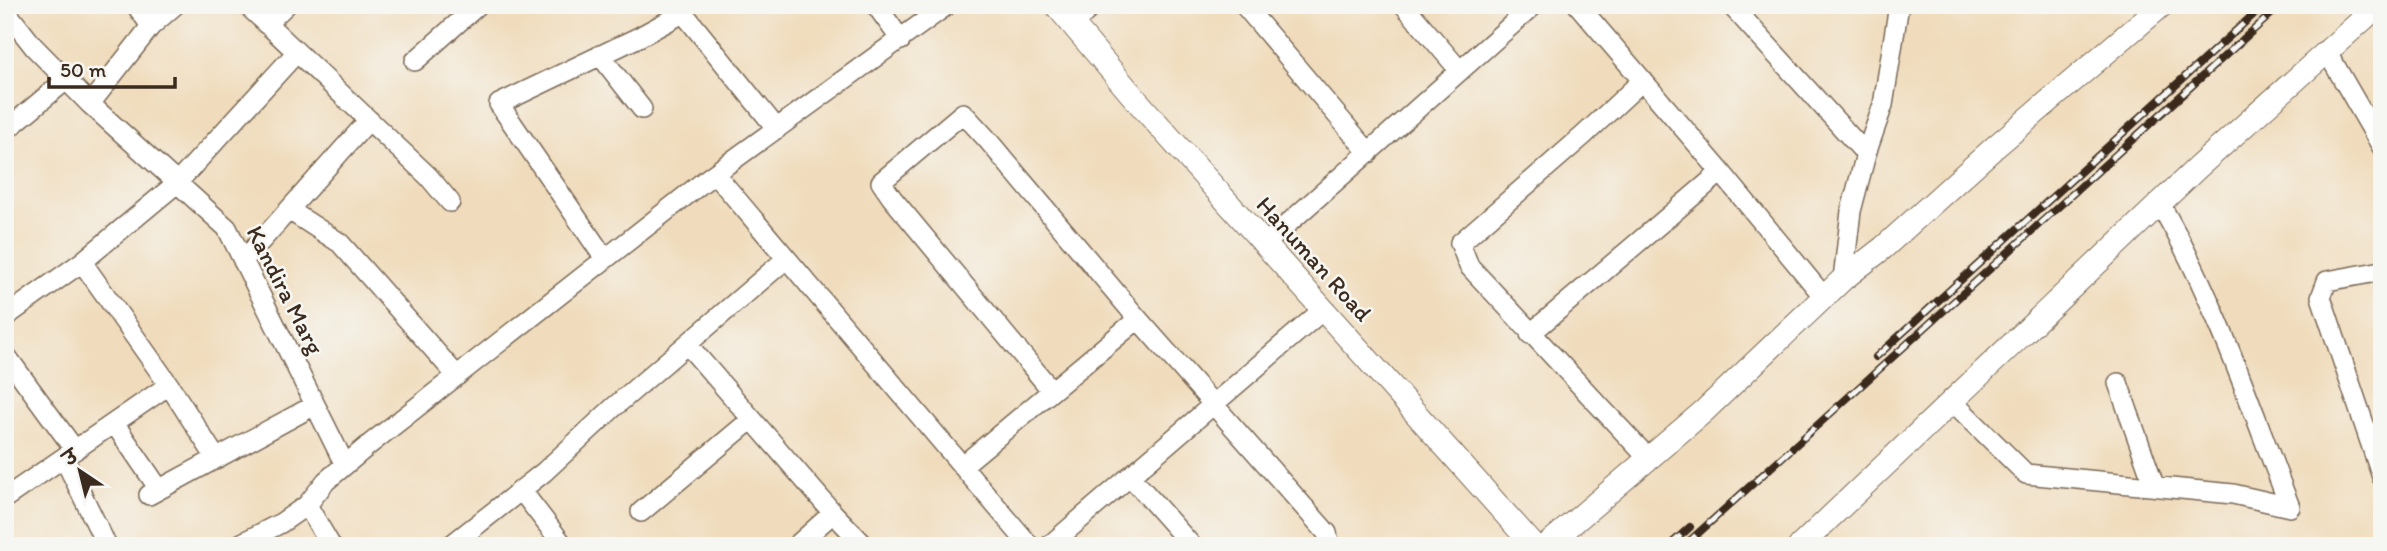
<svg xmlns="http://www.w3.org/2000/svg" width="2387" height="551" viewBox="0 0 2387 551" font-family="Itim,'Playpen Sans Deva',sans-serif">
<rect width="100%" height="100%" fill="#f6f6f2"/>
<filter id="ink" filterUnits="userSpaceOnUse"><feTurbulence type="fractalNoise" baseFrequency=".0143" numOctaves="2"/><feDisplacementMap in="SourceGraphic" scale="14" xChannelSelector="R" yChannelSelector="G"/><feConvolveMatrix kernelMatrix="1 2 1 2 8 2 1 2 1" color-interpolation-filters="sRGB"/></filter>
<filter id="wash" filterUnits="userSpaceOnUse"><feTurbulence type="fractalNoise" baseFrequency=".00686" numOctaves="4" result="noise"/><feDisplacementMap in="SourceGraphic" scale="28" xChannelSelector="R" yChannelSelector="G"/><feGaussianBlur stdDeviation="1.57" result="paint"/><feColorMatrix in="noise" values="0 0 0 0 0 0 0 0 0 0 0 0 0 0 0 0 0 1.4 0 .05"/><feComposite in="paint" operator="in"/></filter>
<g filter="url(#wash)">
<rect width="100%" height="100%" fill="#f0dcbc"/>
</g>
<g filter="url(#ink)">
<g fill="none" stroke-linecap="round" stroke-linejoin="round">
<g stroke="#7a6855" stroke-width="22">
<path id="minor" d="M136,5l15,21
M247,5l181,171 22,26
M677,5l100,124
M876,5l25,35
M1244,5l125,148
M1404,5l56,66
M1578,5l143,167 103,125
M1731,5l135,149
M5,10l29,37 56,57 137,124 118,237
M266,24l20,-19
M1072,24l22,-19
M2326,50l56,97
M600,55l42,54
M415,61l63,-56
M1643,80l-59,55 -124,108 9,23 179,192
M90,104l61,-78 24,-21
M5,131l61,-51
M716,175l314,371
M2160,204c55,94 90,201 130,303
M289,210l51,33 117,133
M1265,244l269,-239
M605,259l-106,-155 140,-67 44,-24
M243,261l126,-141
M82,262l87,123 47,73
M2382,271l-55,10 -6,16 61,180
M1843,279l8,-68 15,-57 17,-49 16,-100
M5,317l77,-55 95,-79 120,-131
M1530,334l191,-162
M687,344l146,169 32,33
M5,354l70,96
M2118,383l36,102
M1052,391l-160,-193 -11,-16 82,-69 23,25 152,181 189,214 3,13
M1951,400l75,74 207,20 57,13
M114,423l45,66
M64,458l43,88
M962,466l176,-147
M1130,476l62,70
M521,490l43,56
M149,495l166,-90
M5,498l164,-113
M307,505l24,41
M641,512l111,-93
M236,546l45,-23 26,-18 19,-24 44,-37 337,-265 240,-174
M450,546l94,-74 70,-65 172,-148
M796,546l37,-33
M1049,546l275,-237"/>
</g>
<g stroke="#7a6855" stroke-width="25">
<path id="tertiary" d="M1056,5l82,97 396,444
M1546,546l157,-134 140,-133 40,-31 112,-101 167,-142
M1800,546l397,-378 182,-163"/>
</g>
<use href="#minor" stroke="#fff" stroke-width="19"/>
<use href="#tertiary" stroke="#fff" stroke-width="23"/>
<g stroke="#3b2a1e" stroke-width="8">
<path id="rail" d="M1876,357l388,-352
M1669,546l21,-19
M1684,546l597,-541"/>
</g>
<use href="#rail" stroke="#f6f6f2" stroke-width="5" stroke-dasharray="16" stroke-linecap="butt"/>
</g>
</g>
<g text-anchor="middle" stroke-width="5" stroke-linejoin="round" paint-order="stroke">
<g font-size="24" fill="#3b2a1e" stroke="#f6f6f2">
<text transform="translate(1314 259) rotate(48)" y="8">Hanuman Road</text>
<text transform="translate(285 290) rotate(63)" y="8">Kandira Marg</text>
</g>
</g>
<rect width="2387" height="551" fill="none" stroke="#f6f6f2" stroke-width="28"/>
<g transform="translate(80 471) rotate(325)" stroke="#f6f6f2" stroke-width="5" paint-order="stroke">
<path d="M0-5L12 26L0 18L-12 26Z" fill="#3b2a1e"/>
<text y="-10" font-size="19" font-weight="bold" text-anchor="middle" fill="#3b2a1e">उ</text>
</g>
<path d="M49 77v10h126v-10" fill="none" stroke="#3b2a1e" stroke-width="3.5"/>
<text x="60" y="77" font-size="21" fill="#3b2a1e" stroke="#f6f6f2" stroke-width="5" paint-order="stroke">50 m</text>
</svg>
